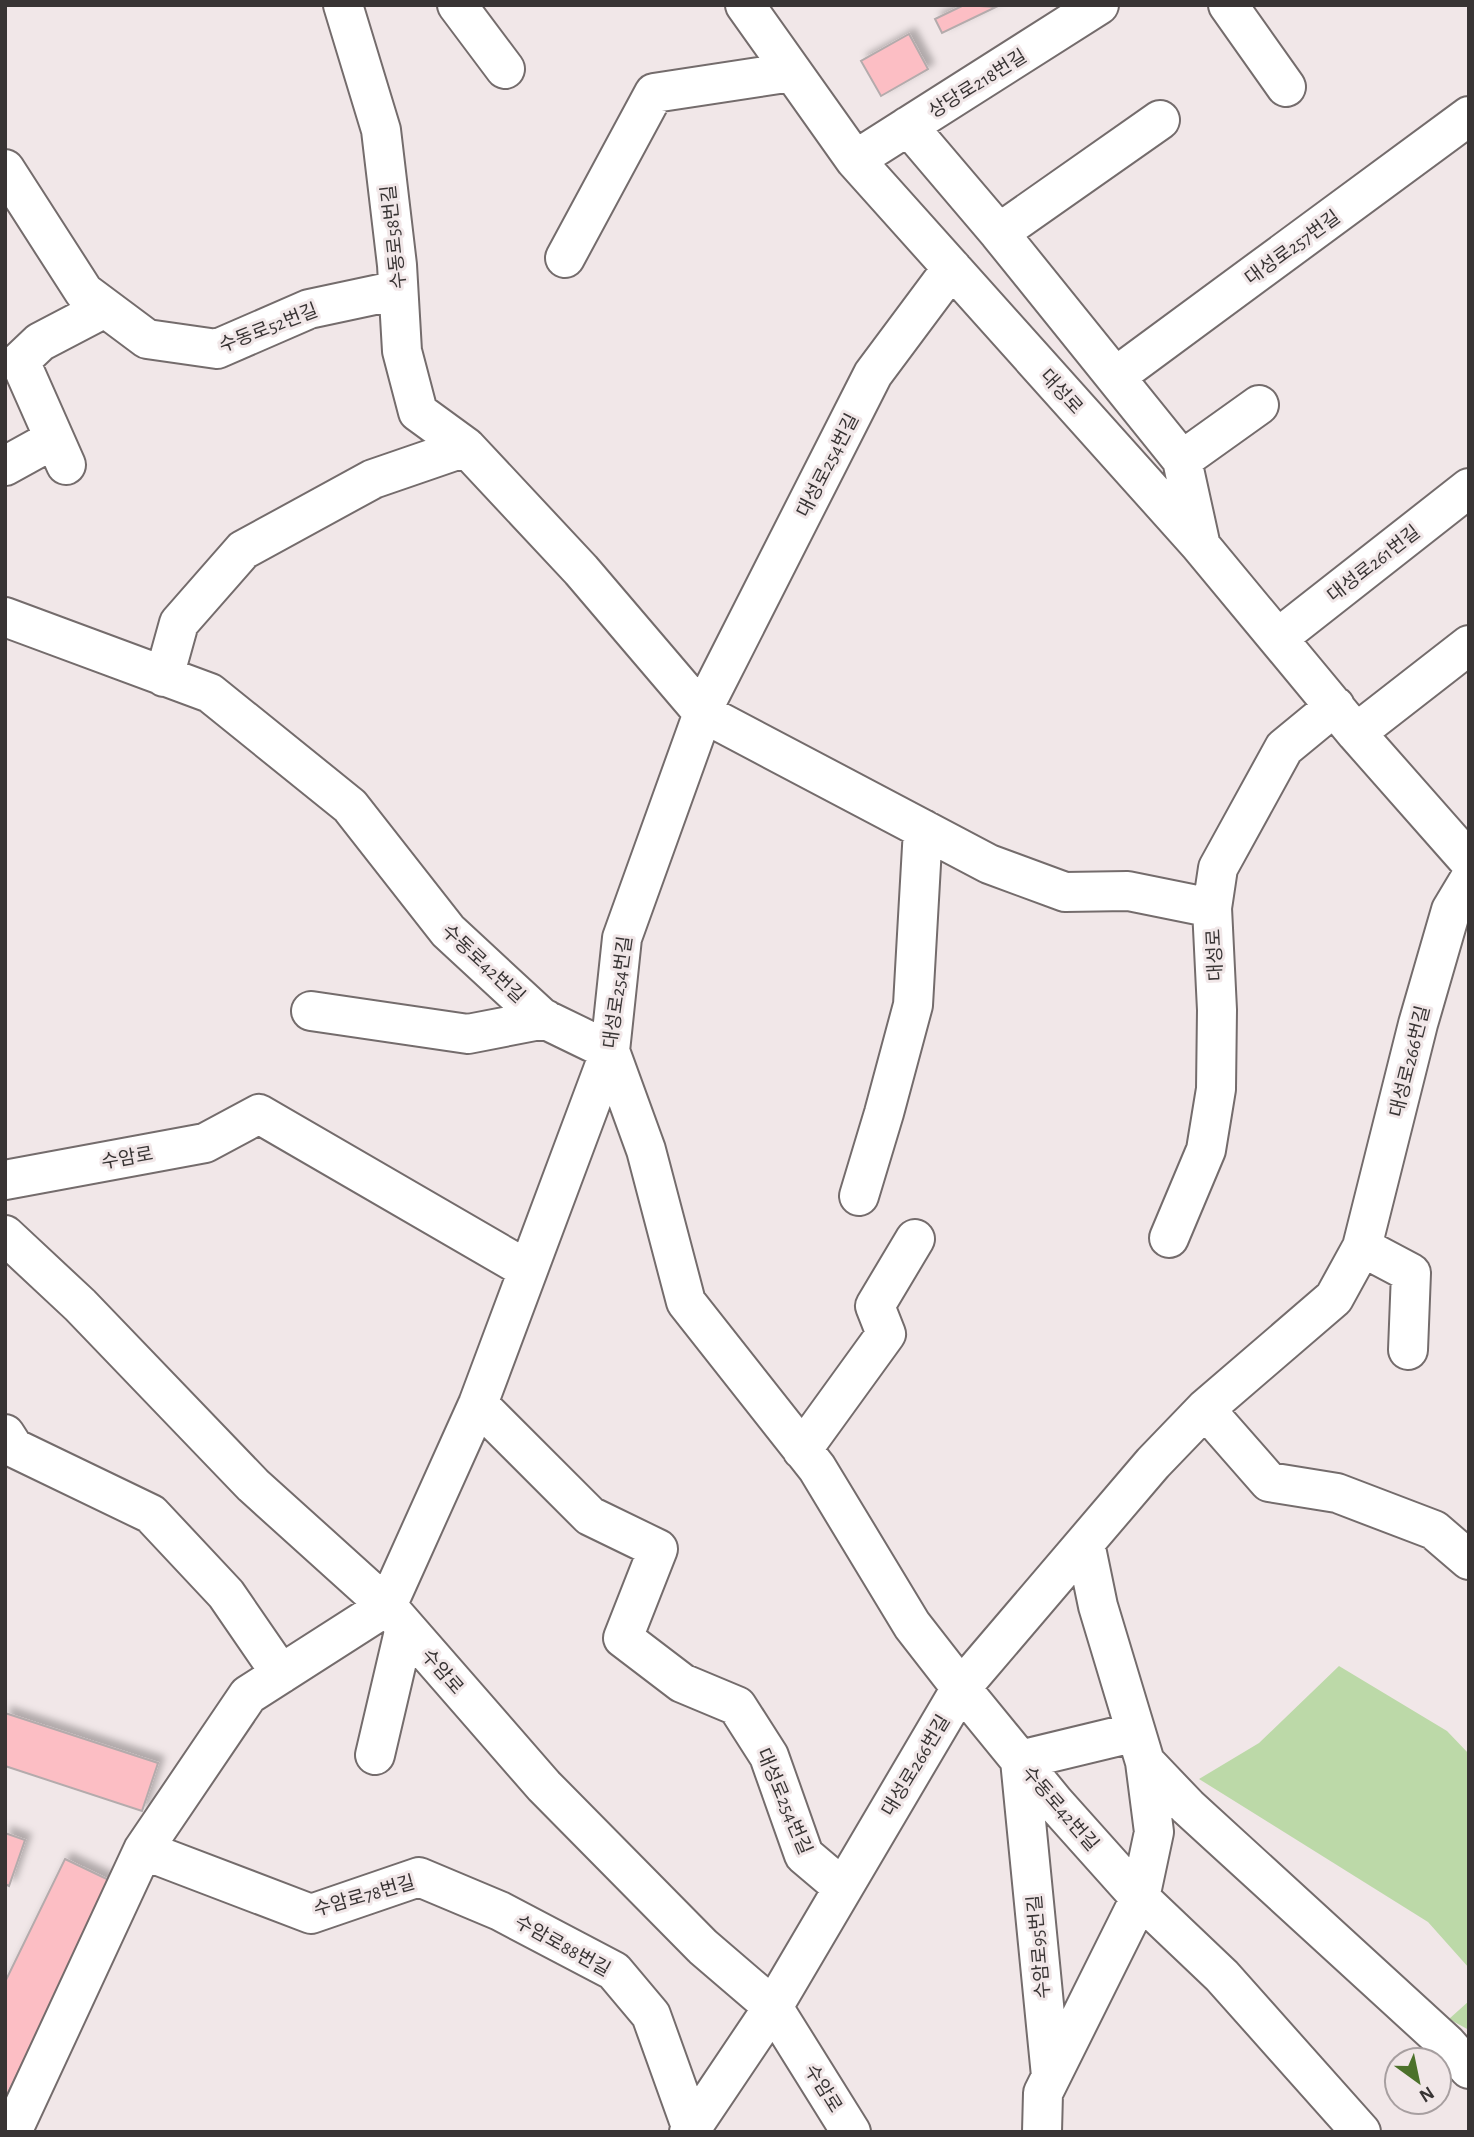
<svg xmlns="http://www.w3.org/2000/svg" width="1474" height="2137" viewBox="0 0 1474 2137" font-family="'Alegreya Sans','Noto Sans KR',sans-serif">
<defs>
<filter id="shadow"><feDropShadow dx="6" dy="-6" stdDeviation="3.5" flood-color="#0004"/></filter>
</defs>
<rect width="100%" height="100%" fill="#f1e7e8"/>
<path fill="#bcd9a8" d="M1339,1666l108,65 22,23v214l-41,-46 -229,-143 60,-36z
M1469,2001v29l-20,-11z"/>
<path fill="#fcbec4" stroke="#b4abac" stroke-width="2" filter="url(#shadow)" d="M964,5l32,2 -54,26 -7,-14z
M909,34l19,35 -47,27 -20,-35z
M5,1713l153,50 -16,48 -137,-45z
M5,1833l20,7 -16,46 -4,-2z
M65,1859l46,22 -106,218v-117z"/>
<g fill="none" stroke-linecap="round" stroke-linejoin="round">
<g stroke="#746c6c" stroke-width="42">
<path id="minor" d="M343,5l38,125 16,135 5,86 16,61 48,35 115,123 122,143 286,151 76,28 63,-1 84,17
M457,5l48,64
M745,5l110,155 345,385 156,188 113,128
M1228,5l58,82
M908,126l91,107 183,227 18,82
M855,160l244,-155
M5,169l79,123 63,47 70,10 92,-40 89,-19
M999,233l161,-113
M565,258l89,-165 138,-21
M1115,377l354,-261
M1182,460l77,-55
M66,465l-46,-104 20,-19 65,-34
M5,466l49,-27
M5,617l205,76 140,113 98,125 94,87 68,33 36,99 40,152 131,166 95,157 49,63 94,115 85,95 82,78 139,156
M1278,638l191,-150
M164,677l15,-54 64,-73 130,-71 93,-32
M1356,733l113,-88
M311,1011l157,23 77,-15
M5,1180l200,-37 54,-29 269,156
M859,1196l25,-83 29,-108 10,-176
M5,1235l75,70 173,180 134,121 157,180 159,161 70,60 78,125
M1169,1238l37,-88 10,-61 1,-79 -5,-102 6,-40 66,-120 51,-42
M1362,1247l49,26 -3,77
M478,1404l112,112 68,33 -35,89 59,45 55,23 32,50 35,99 39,33
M1205,1409l64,73 68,11 97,37 35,30
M5,1434l9,14 137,66 75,80 55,80
M802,1450l84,-116 -11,-28 40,-67
M1085,1543l13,63 47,156 43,45 259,237 22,25
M375,1755l30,-128
M143,1850l168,64 108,-37 81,34 114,60 37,44 42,117
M1051,2076l-31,-316 116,-28
M12,2132l131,-282 105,-155 139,-89 91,-202 132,-353 12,-113 86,-239 165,-325 79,-106
M689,2132l84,-125 188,-319 192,-225 52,-54 129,-111 28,-51 56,-223 33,-114 18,-30
M1042,2132l1,-39 97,-195 14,-66 -9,-70"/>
</g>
<use href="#minor" stroke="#fff" stroke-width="38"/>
</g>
<g text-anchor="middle" stroke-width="6" stroke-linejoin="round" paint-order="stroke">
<g font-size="19" fill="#383434" stroke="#f1e7e8">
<text transform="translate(977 83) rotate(-32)" y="7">상당로218번길</text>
<text transform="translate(393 237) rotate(-96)" y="7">수동로58번길</text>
<text transform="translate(1292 247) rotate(-36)" y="7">대성로257번길</text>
<text transform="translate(268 327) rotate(-21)" y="7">수동로52번길</text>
<text transform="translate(1062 391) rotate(48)" y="7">대성로</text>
<text transform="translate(827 465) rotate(-63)" y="7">대성로254번길</text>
<text transform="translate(1373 563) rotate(-38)" y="7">대성로261번길</text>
<text transform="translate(1214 955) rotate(-93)" y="7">대성로</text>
<text transform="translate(484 963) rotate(43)" y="7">수동로42번길</text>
<text transform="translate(617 992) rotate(-82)" y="7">대성로254번길</text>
<text transform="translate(1409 1061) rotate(-76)" y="7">대성로266번길</text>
<text transform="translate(127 1157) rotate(-10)" y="7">수암로</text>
<text transform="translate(443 1671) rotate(49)" y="7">수암로</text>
<text transform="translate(915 1765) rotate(-59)" y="7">대성로266번길</text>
<text transform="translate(785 1801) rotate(67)" y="7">대성로254번길</text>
<text transform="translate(1061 1808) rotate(49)" y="7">수동로42번길</text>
<text transform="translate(364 1895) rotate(-16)" y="7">수암로78번길</text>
<text transform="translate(563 1945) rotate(29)" y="7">수암로88번길</text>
<text transform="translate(1038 1947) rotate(-95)" y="7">수암로95번길</text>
<text transform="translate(824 2088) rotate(58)" y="7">수암로</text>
</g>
</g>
<rect width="1474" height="2137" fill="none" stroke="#383434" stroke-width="14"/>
<g transform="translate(1418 2081) rotate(147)"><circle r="33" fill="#f1e7e8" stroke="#a79fa0" stroke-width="2"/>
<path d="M0-5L12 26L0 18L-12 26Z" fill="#4c712b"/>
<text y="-10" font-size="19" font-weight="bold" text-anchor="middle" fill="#383434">N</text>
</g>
</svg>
